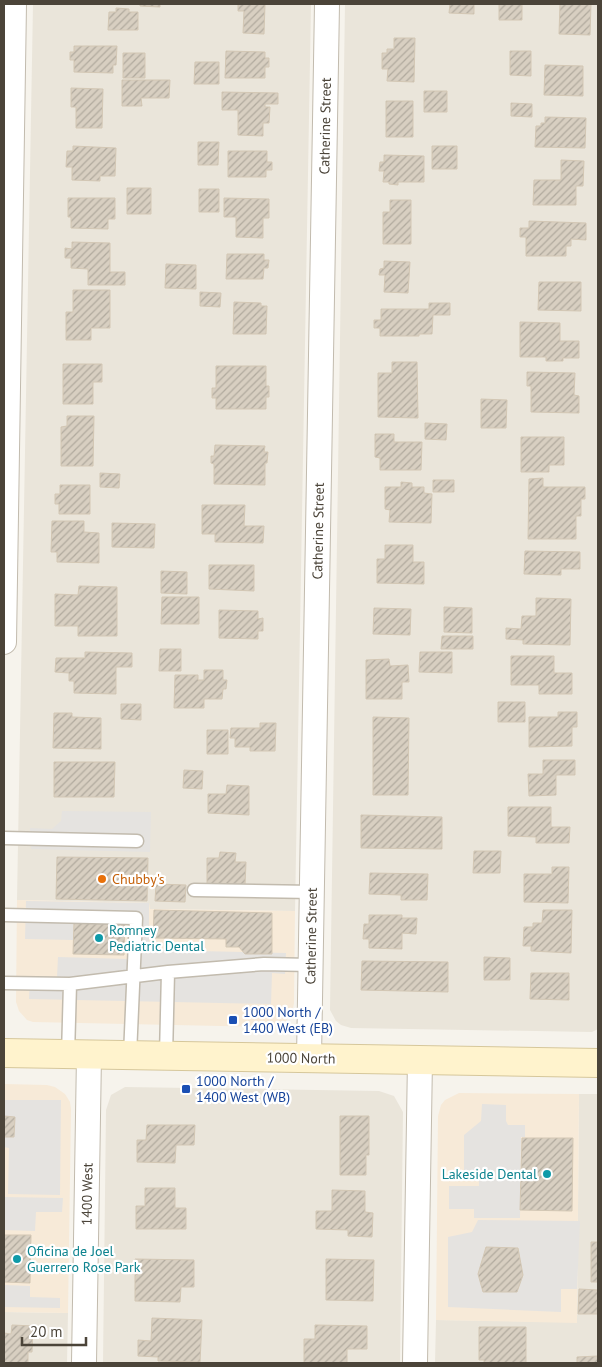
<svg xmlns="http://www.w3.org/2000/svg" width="602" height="1367" viewBox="0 0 602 1367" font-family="'PT Sans',sans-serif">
<defs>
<pattern id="building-hatch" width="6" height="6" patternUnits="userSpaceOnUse" patternTransform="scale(1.25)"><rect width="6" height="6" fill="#d8cfc1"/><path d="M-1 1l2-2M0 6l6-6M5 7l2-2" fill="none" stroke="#b1aa9e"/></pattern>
</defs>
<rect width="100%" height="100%" fill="#f6f3ec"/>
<path fill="#eae5da" d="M33,4h278l-16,907 -146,-2v-6l-132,-3z
M345,4h253v1025l-6,3 -241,-4 -10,-3 -5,-4 -6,-11z
M125,1087l254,4 15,5 9,16 -3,251h-297l3,-253 5,-15z
M579,1094h19v269h-163l1,-43 141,2z
M4,1312l64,1 -1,50h-63z"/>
<path fill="#f7ead8" d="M17,900l132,3 1,6 145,2 -1,92 -2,10 -7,9 -15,5 -237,-5 -6,-2 -8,-9 -3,-9z
M4,1084l43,1 8,2 10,7 5,8 1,7 -3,204 -64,-1z
M459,1093l120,1 -2,229 -141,-3 2,-204 3,-11 4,-5z"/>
<path fill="#e5e3e0" d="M62,811l89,1 -1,40 -119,-3 -1,-21 22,1 9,-8z
M26,901l123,2v47l137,3 -1,21 -13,-1 -1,31 -242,-5 1,-23 27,1 1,-20 70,2 1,-36 -55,-1 -1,18 -48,-1z
M4,1100h57l-1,95 -52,-1 1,-46 -5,-1z
M482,1104l24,1v16l2,4h17v12h-4l-1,81h-46v-9h-25v-23h30v-5h-15v-46l17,-14z
M4,1197l59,1 -1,14h-26l-1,19 -31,-1z
M478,1220l102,1 -3,68h-16v23l-113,-5v-70l24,-5z
M4,1285l26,1v11l30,1v10l-56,-1z"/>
<path fill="url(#building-hatch)" stroke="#d3c7b4" d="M140,4h20v3l-20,-1z
M238,4h27l-1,30 -21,-1 1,-22h-6z
M437,4h37v10l-25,-1 1,-9z
M499,4h23v16h-23z
M560,4h31l-1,31 -31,-1z
M116,8l13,1v3h9v18h-30l1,-18h7z
M394,38h21l-1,44 -27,-1 1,-12h-6v-16h5v-4h7z
M74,46h43l-1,19h-3v8l-39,-1v-12h-4v-8h4z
M226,51l39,1v6h4v9h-4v11h-40z
M510,51h21v25l-21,-1z
M123,53h22v25h-22z
M195,62h24v22h-25z
M545,65l38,1v30l-39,-1z
M122,80h48l-1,18h-28l1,8h-20z
M71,88l32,1 -1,39h-26v-21h-5z
M424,91h23v21h-23z
M222,92l56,1v11h-13v3h5l-1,16h-6v13l-25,-1v-25h-16z
M386,101h27v36h-27z
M511,103l21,1v13l-21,-1z
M545,117l41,1 -1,30 -50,-1 1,-21h5v-3h4z
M198,142h21l-1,23h-20z
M73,146l43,2 -1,28h-15v5l-28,-1v-13h-6l1,-16h6z
M432,146h25v23h-25z
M228,151h39v11h5v8h-6v7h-38z
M384,155l40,1v26h-26v3l-9,-1v-2h-6l1,-11h-5l1,-9h4z
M561,160l23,1 -1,25h-7v19h-43l1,-25h27z
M127,188h24v26h-24z
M199,189h20v23h-20z
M68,198h47v21h-7v10l-37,-1v-11h-3z
M224,198l45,1v19h-6v20l-27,-1v-20h-12z
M390,200h21v44h-28v-32h7z
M529,221l57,2v17l-15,-1v7h-5v10h-40v-19h-6v-9h9z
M72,242l38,1v29h15v13h-37v-16l-17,-1v-10h-6v-10l7,1z
M227,254h37v6h5l-1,8h-4l-1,11h-37z
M384,261l26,1 -2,31 -24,-1 1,-17h-6l1,-6 4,-1z
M166,264l30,1v24l-31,-1z
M539,282h42v29l-43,-1z
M73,290h37v38h-19v12h-25v-28h7z
M200,292l21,1 -1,14 -20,-1z
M234,302l27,1v3h6l-1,28h-33z
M429,303h21v12h-17l-1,19h-13v2h-39v-8h-6v-8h7v-11h48z
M520,322l40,1v18h19v17h-16v3h-17v-4h-26z
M392,362h25l1,56 -40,-1v-44h14z
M63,364h39v18h-9v22h-30z
M216,366h50v20h3v11h-3v12h-50v-11h-4v-10h4z
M527,372l48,1 -1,22 5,1v17l-48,-1v-26h-4z
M481,399l26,1 -1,28h-25z
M67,416h27l-1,50h-32v-39l6,-1z
M425,423l22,1 -1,16 -21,-1z
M375,434h19v8h28l-1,28h-41v-12l-5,-1z
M521,437h43v28h-15v7h-28z
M215,445l50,1 -1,6h4l-1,11h-2v22l-51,-1v-20l-3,-1v-7h3z
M100,473l20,1 -1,14 -19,-1z
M543,478v9h42v12h-4v17h-5v23h-48l1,-60z
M433,480h21v12h-21z
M401,482l11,1v4h12v6l8,1 -1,29 -42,-1 1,-12 -5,-1v-22h16z
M60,485h30v29h-31v-10h-4v-10h5z
M202,505h43l-1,21h20l-1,17 -48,-1v-8h-13z
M52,521h32v11l15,1v30l-42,-1v-10h-6z
M112,523l43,1 -1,24 -42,-1z
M385,545h28v17h11v22l-47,-1v-24h8z
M525,551l55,1v17h-19v6l-37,-1z
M209,565h45v26l-45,-2z
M161,571l26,1v22l-26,-1z
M79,586l38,1v49h-39v-10h-23v-32l23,1z
M162,597h37v27h-38z
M536,598l35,1 -1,46 -47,-1v-4l-17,-1v-11l15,1 1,-13h14z
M444,607l28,1v25l-28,-1z
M374,608l37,1 -1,26 -37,-1z
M219,610l39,1v8l5,-1v13h-5v8l-39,-1z
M442,636h31v13h-32z
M160,649h21v22h-22z
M85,652l47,1v14h-16v27l-42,-1v-12h-5v-8l-14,-1 1,-14h29z
M420,652h32v21l-33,-1z
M511,656h43v17h18v21h-33v-9h-28z
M389,659l1,7 18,-1 1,17h-7v17h-36v-39z
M204,670h19v10h4l-1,9h-3l-1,10h-18v9h-30l1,-33h23v5h6z
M498,702h27v20h-27z
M121,704h20v16l-20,-1z
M558,712h19v15h-5v19l-43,1v-30h29z
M54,713h18v4l29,1v31l-48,-1z
M373,717l36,1 -1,77h-35z
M260,723h16l-1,28h-25v-4h-15v-9h-5l1,-10h29z
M207,730h21v24h-21z
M543,760h32v15h-19v20l-27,1 -1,-22h15z
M54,762h61l-1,35h-60z
M184,770l19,1 -1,18 -19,-1z
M227,785l22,1v29l-41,-2v-19h18z
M508,807h43v20h19l-1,16h-33v-6l-28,-1z
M361,815l81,2v32l-81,-1z
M474,851h27l-1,22h-27z
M220,852l16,1 -1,9h11l-1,23 -38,-1v-26h12z
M57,857l91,1 -1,43 -91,-2z
M552,867h17l-1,36 -44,-1v-28h28z
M370,873l58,1 -1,26h-26v-5l-32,-1z
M156,884l30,1 -1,17 -30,-1z
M154,910l118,3v41h-27l-6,-7h-13v-8l-73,-1z
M543,910h29l-1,43 -40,-2v-5h-8l1,-19h9v-4h9z
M369,915h33v3h15l-1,16 -14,-1v16l-33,-1v-9h-6l1,-15h5z
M74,922l51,1 -1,32 -51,-1z
M484,957l26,1v22h-26z
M362,961l86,1v30l-87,-2z
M531,973h38v27l-39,-1z
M4,1116l11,1 -1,20h-10z
M340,1116h29v39h-3v20h-26z
M147,1125h48l-1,20h-18l-1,18 -38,-1v-22h9z
M522,1138h51l-1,73 -52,-1z
M145,1188h30v20h11v21h-50v-23h9z
M332,1190l33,1v21l8,1 -1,24 -24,-1v-6l-32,-1v-18h16z
M4,1235h27l-1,48 -26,-1z
M591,1242h7v40h-7z
M486,1247l32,1 5,27 -6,17h-34l-5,-18z
M135,1259l59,1v27h-13l-1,15 -45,-1z
M326,1259l48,1 -1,41 -47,-1z
M579,1289l19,1v24h-20z
M152,1318l50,2 -2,42 -42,-1v-4l-20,-1v-16l13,1z
M12,1325l21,1 -1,26h-4v11h-24v-30l7,1z
M315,1325l52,1v23h-20v14h-43v-24h11z
M479,1327h47v36h-42v-3h-5z
M598,1356v7h-21v-6z"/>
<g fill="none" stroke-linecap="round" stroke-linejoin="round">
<g stroke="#c2bbae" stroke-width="15">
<path id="lane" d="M4,838l133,3
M194,890l118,2
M4,915l132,3 -6,137
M4,983l66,1
M68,1055l2,-71 98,-12
M166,1056l2,-84 96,-8 46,1"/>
</g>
<g stroke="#c2bbae" stroke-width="26">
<path id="street" d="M4,642l10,-638
M309,1058l18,-1054
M84,1363l5,-308
M415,1363l5,-303"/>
</g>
<g stroke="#d6c79b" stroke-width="30">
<path id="secondary" d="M4,1053l594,10"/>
</g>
<use href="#lane" stroke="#fff" stroke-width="12"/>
<use href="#street" stroke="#fff" stroke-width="24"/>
<use href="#secondary" stroke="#fff3cd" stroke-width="28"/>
</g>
<circle fill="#e8710a" stroke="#fff" stroke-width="2" cx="102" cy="879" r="5"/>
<g fill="#0f9aa8" stroke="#fff" stroke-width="2">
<circle cx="99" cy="938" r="5"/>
<circle cx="547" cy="1174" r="5"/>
<circle cx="17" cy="1259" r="5"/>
</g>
<g fill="#1a4fb4" stroke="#fff" stroke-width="2">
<rect x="228" y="1015" width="10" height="10" rx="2.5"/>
<rect x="181" y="1084" width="10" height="10" rx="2.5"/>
</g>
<g text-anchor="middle" stroke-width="4.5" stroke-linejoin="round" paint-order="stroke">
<g font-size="14" fill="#4b4439" stroke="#fff">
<text transform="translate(325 126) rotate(-89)" y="5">Catherine Street</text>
<text transform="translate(318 531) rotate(-89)" y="5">Catherine Street</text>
<text transform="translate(311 936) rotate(-89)" y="5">Catherine Street</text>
<text transform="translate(301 1058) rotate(1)" y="5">1000 North</text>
<text transform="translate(87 1194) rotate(-89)" y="5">1400 West</text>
</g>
<g font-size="14" fill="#c56008" stroke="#fff" text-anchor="start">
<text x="112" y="884">Chubby's</text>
</g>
<g font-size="14" fill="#0d838f" stroke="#fff" text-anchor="start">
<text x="109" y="935">Romney<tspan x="109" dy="16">Pediatric Dental</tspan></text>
<text x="537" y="1179" text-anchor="end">Lakeside Dental</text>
<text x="27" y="1256">Oficina de Joel<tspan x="27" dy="16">Guerrero Rose Park</tspan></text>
</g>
<g font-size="14" fill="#164399" stroke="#fff" text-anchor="start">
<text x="243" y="1017">1000 North /<tspan x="243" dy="16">1400 West (EB)</tspan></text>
<text x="196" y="1086">1000 North /<tspan x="196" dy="16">1400 West (WB)</tspan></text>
</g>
</g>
<rect width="602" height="1367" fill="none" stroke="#4b4439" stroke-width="10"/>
<path d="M22 1337v8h64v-8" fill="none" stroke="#4b4439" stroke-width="2.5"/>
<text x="30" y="1337" font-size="15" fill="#4b4439" stroke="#ffffff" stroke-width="4" paint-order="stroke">20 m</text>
</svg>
